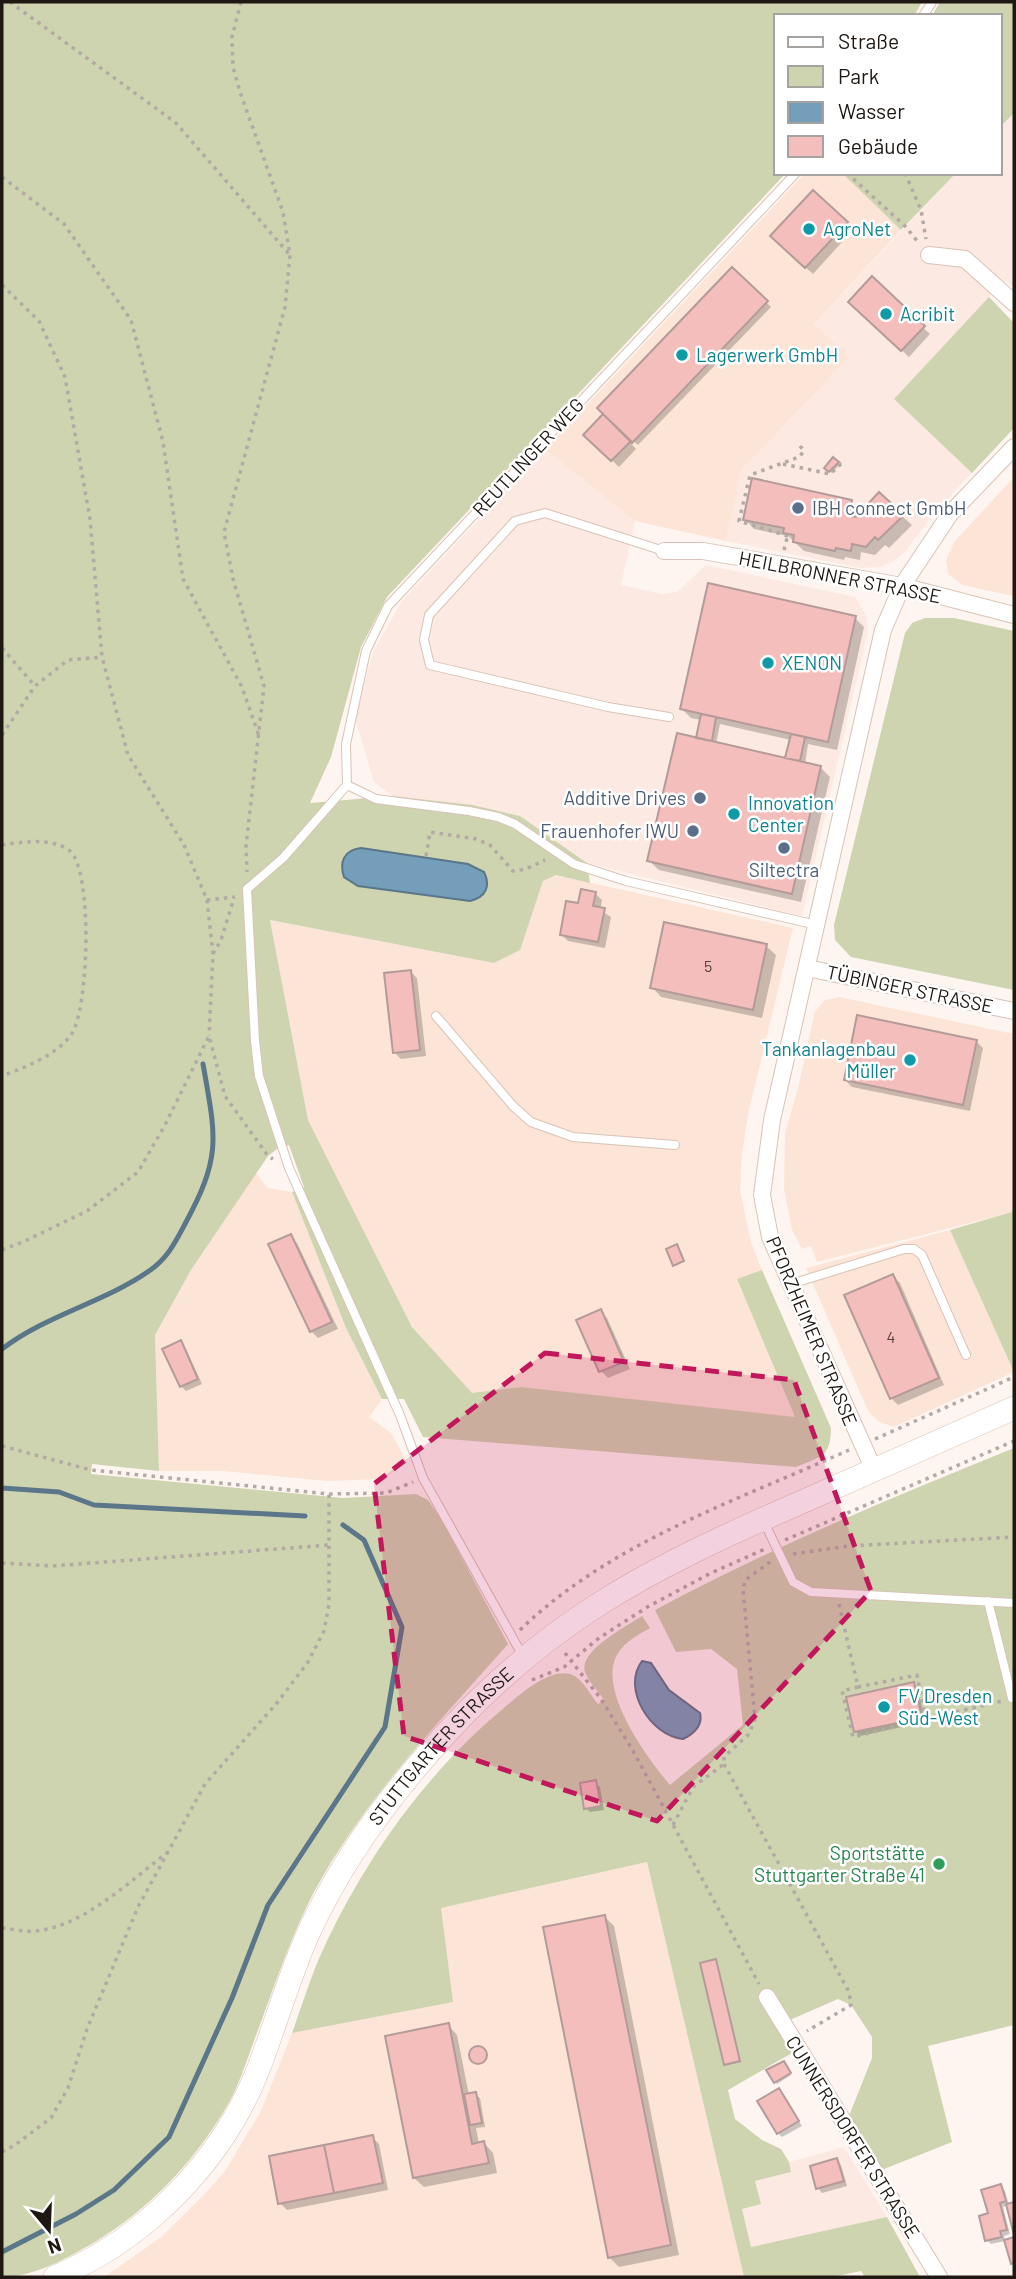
<svg xmlns="http://www.w3.org/2000/svg" width="1016" height="2279" viewBox="0 0 1016 2279" font-family="Barlow,sans-serif">
<rect width="100%" height="100%" fill="#fef5f0"/>
<path fill="#fce9e1" d="M1014,113v175l-9,-8 -111,119 78,74 -32,34 -37,47 -9,7 -14,6 -19,1 -135,-27 15,-71 107,-113 -34,-33 142,-151h44v-46z
M545,449l90,72 -14,64 41,9 15,-2 29,-27 149,32 11,18 2,16 -66,285 -215,-53 -67,-47 -47,-11 -81,-9 -18,-14 -19,-64 18,-66 29,-51z
M844,2147l43,70 -136,30 -9,-39 18,-4 -6,-23 37,-9 -2,-10z"/>
<path fill="#fce5d7" d="M805,173h37l59,57 -87,94 35,33 -108,113 -15,71 -91,-20 -90,-72z
M1014,477v119l-52,-11 -14,-11 -2,-14 8,-18z
M556,875l237,53 -44,182 -7,43 -2,38 11,51 11,28 -25,9 59,139 -275,-31 -49,7 -60,-67 -104,-207 -38,-200 224,43 26,-14 23,-68z
M839,997l175,37 -1,178 -196,50 -6,-16 -9,3 -10,-19 -8,-41 1,-56 13,-45 17,-77 10,-11z
M256,1173l12,15 24,4 54,136 36,71 -13,18 22,16 16,29 -24,17 -56,2 -103,-10h-65l-4,-136 36,-65z
M950,1230l64,142 -120,55 -6,-2 -10,-4 -10,-10 -62,-143z
M647,1862l97,415h-640l56,-39 43,-42 22,-25 36,-60 31,-78 160,-31 -12,-94z"/>
<path fill="#ced3b0" fill-rule="evenodd" d="M2,2h920l-8,14h-138v157h10l-399,424 -26,50 -30,110 -21,46 82,-7 81,9 47,11 67,47 3,20 -34,-8 -13,6 -23,69 -26,13 -224,-43 38,200 104,207 60,66 49,-6 274,30 -58,-138 25,-9 69,158c0,29 -11,29 -35,39l-373,-30 -19,-38h-22l-36,-71 -54,-136 12,-5 -15,-42 -12,4 -9,7 -77,114 -36,65 4,136 -67,-7 -1,10 252,24 73,-4 12,6 13,19 67,125c-66,75 -135,146 -185,232 -30,51 -47,107 -68,162 -9,24 -17,51 -31,73 -32,53 -76,99 -129,131 -28,16 -61,35 -93,35z
M940,2h74v111l-14,14v-111h-68z
M842,173h114l-55,57z
M989,297l25,26v105l-42,45 -78,-74z
M925,618h29l60,13v359l-163,-33 -16,-17 -1,-15 71,-292 7,-10z
M1014,1205v167l-64,-142 62,-18z
M1014,1448v577l-86,21 24,96 -78,31 -29,-47 27,-68v-21l-21,-32 -13,-6 -55,24 16,26 -71,41 7,29 27,21 19,9 8,13 2,10 -36,9 6,23 -19,5 9,38 136,-30 33,60h-55l-4,-6 -29,6h-88l-97,-415 -206,46 12,94 -161,31c11,-30 20,-61 34,-90 43,-90 102,-172 179,-236 14,-12 44,-39 65,-33 13,4 20,21 28,30l6,-4c-5,-8 -16,-19 -19,-28 -7,-21 42,-46 57,-56l8,12c-12,7 -26,14 -33,27 -20,35 31,104 53,130l73,-60 -6,-56 -26,-20 -35,3 -21,-42c115,-62 238,-113 359,-162zM716,1960l24,100 -16,4 -24,-100z"/>
<path fill="#749eba" stroke="#5a7688" stroke-width="2" d="M361,848l107,16 16,8c7,14 2,25 -14,29l-112,-15 -14,-9c-5,-15 0,-27 17,-29z
M642,1661l9,2 18,27 31,23c3,12 -6,21 -17,26 -32,-3 -62,-50 -41,-78z"/>
<path fill="#0003" fill-rule="evenodd" d="M813,192l40,38 -40,44 -41,-38z
M732,270l39,37 -133,138 -9,-8 -2,2 9,10 -17,18 -33,-32z
M872,279l58,55 -21,23 -58,-55z
M833,459l6,6 -7,8 -6,-5z
M851,502l11,11 40,3 10,9 -23,23 -4,-3 -10,10 -14,-3 -1,8 -15,-3 -1,3 -40,-9 -16,-15 -34,-7 -9,-10z
M855,618l9,9 -27,123 -29,-6 -3,20 15,3 10,10 -29,125 -142,-32 -10,-9 64,-121 -13,-3 1,-17 -10,-2 -9,-9zM720,724l71,16 -4,20 -71,-16z
M595,893l7,7 -2,10 11,7 -6,31 -37,-7 -7,-7 19,-29z
M766,946l10,9 -14,63 -101,-21 -9,-10z
M410,971l7,7 9,78 -25,3 -7,-7z
M976,1041l7,7 -13,63 -118,-24 -7,-7z
M290,1236l7,7 41,86 -20,9 -7,-7z
M893,1276l7,7 44,102 -46,20 -7,-7z
M600,1311l7,7 23,51 -22,9 -7,-7z
M180,1342l5,5 17,37 -16,7 -5,-5z
M913,1684l5,4 7,34 -65,14 -4,-4z
M595,1782l5,5 4,23 -14,2 -4,-4z
M605,1917l9,9 65,329 -60,12 -10,-10z
M717,1963l24,99 -14,3 -1,-1z
M448,2025l9,10 12,60 6,-1 5,4 5,29 -9,1 3,16 5,-1 9,10 4,20 -73,14 -10,-9z
M471 2056a8 8 0 1 1 16 0a8 8 0 1 1-16 0Z
M785,2064l6,11 -14,9 -2,-2z
M779,2090l23,36 -20,11 -4,-4z
M372,2137l7,7 9,46 -101,20 -7,-7z
M837,2160l4,5 6,21 -25,7 -4,-5z
M1001,2186l4,5 4,14 5,-2v25l-5,-23 -6,2 7,27 -6,2 1,5 -14,3 -4,-4 3,-26z"/>
<g fill="none" stroke-linecap="round" stroke-linejoin="round">
<path stroke="#5a7688" stroke-width="5" d="M2,1349c44,-34 103,-47 147,-78 18,-12 26,-28 36,-47 37,-68 31,-86 18,-160
M2,1488l57,4 35,13 211,11
M2,2252l74,-38 38,-24 55,-53 63,-139 36,-93 117,-178 17,-100 -38,-87 -21,-15"/>
</g>
<path fill="#f3bebc" stroke="#b49b9a" stroke-width="2" d="M813,190l35,32 -43,46 -35,-32z
M732,267l36,34 -136,142 -35,-35z
M872,276l53,50 -24,25 -53,-49z
M603,414l28,27 -20,20 -28,-26z
M833,457l6,5 -10,10 -5,-4z
M752,478l100,22 -3,16 7,1 23,-25 25,23 -26,25 -3,-3 -9,10 -14,-3 -1,7 -15,-3 -1,3 -42,-9 1,-7 -11,-2 1,-5 -41,-8z
M708,583l148,33 -28,126 -148,-33z
M701,714l15,3 -4,24 -16,-3z
M677,733l144,33 -29,128 -145,-33z
M791,734l14,3 -5,24 -15,-3z
M581,889l15,3 -3,14 12,2 -7,34 -38,-7 6,-34 12,2z
M664,922l103,22 -14,66 -103,-22z
M411,970l9,80 -27,3 -9,-80z
M857,1015l120,25 -14,65 -119,-25z
M291,1234l41,88 -22,10 -42,-88z
M677,1244l7,17 -11,5 -7,-17z
M893,1274l46,104 -49,21 -46,-104z
M601,1309l23,53 -25,10 -23,-52z
M181,1340l17,39 -18,8 -18,-38z
M914,1682l8,36 -68,14 -8,-35z
M596,1780l5,26 -17,3 -4,-26z
M605,1915l66,330 -63,13 -65,-331z
M716,1959l24,102 -16,4 -24,-102z
M449,2023l23,121 12,-3 5,22 -76,15 -28,-142z
M469 2055a9 9 0 1 1 18 0a9 9 0 1 1-18 0Z
M784,2061l7,12 -17,10 -8,-13z
M779,2088l20,33 -22,13 -20,-33z
M476,2092l6,31 -12,2 -6,-31z
M373,2135l10,48 -49,10 -10,-48z
M324,2145l10,48 -56,11 -9,-48z
M837,2158l7,23 -28,8 -6,-23z
M1001,2184l5,17 -6,2 7,27 -7,1 2,6 -17,4 -6,-25 9,-3 -7,-23z
M1014,2202v33l-8,-31z
M1014,2237v26l-3,1 -7,-24z"/>
<g fill="none" stroke-linecap="round" stroke-linejoin="round">
<g stroke="#d8c3b6" stroke-width="10">
<path id="lane" d="M923,16l9,-14
M796,173l-408,433 -22,45 -20,93 1,41 29,14 93,12 29,6 17,7 59,40 52,17 191,44
M664,551l-119,-38 -30,8 -86,94 -5,25 6,25 178,42 61,10
M347,785l-64,73 -36,31 8,152 4,35 30,92 111,247 23,63 101,180
M436,1016l77,90 18,16 42,15 102,8
M791,1284l113,-35h10l8,6 44,100
M764,1522l29,60 18,10 203,11
M988,1601l24,97"/>
</g>
<g stroke="#d8c3b6" stroke-width="18">
<path id="street" d="M929,255l36,4 49,44
M664,551h39l199,35 112,29
M807,968l207,43
M874,1470l-104,-233 -8,-42 10,-75 111,-490 19,-44 48,-72 64,-67
M767,1997l172,280"/>
</g>
<g stroke="#d8c3b6" stroke-width="24">
<g id="secondary">
<path id="s1" d="M55,2277c91,-38 167,-116 203,-207 17,-44 30,-90 49,-134 30,-66 71,-125 119,-180 48,-56 104,-107 167,-148 66,-43 138,-75 211,-107 70,-31 140,-62 210,-93"/>
</g>
</g>
<path stroke="#b3aaa5" stroke-width="3.5" stroke-dasharray="3.5 5" stroke-linecap="butt" d="M10,2l166,121 113,131
M241,2l-9,35 1,30 7,25 43,120 7,43 -5,52 -61,225 9,47 31,107 -18,160 1,26
M847,173l58,53 13,16
M905,173l16,37 5,29
M2,177l62,47 67,96 32,122 20,137 59,108 17,49
M2,285l37,36 26,56 25,142 12,138 26,98 56,90 23,55 6,54 -4,82
M783,464l47,10 11,-10 4,2
M788,536l-49,-15 11,-46 49,-18 5,-6 -4,-5
M784,550l4,-16
M2,648l33,38
M2,735l33,-49 33,-26 34,-3
M2,845c20,-3 51,-8 68,6 23,20 19,159 1,184 -16,21 -45,32 -69,41
M426,856l4,-24 46,7 14,6 23,26 13,-2 19,-9
M207,900l28,-3
M213,954l8,-14 13,-42
M2,1250l23,-9 62,-30 51,-39 27,-47 44,-89 16,60 43,60 5,3
M875,1439l139,-62
M2,1446l89,24 238,24 57,-1 27,-11
M785,1540l229,-99
M793,1554l55,-8 166,-9
M2,1563l50,3 277,-21
M839,1604l19,83 59,-12 9,44 76,-18
M520,1630c91,-88 216,-129 329,-180
M565,1653l36,46 31,50 127,235
M532,1680l32,-13 35,-29 50,-32 62,-33 54,-24
M858,1687l-16,4 11,46 73,-18
M724,1764l125,228 2,13 -44,26
M673,1825l20,-38 31,-23v-7l25,-23 6,-15 -12,-130 2,-9 25,-18
M2,1928c10,1 22,4 32,3 48,-3 97,-51 134,-79
M2,2152l13,-7 36,-27 17,-30 19,-59 51,-122 67,-123 72,-81 31,-41 16,-31 5,-27v-110"/>
<use href="#lane" stroke="#fff" stroke-width="8"/>
<use href="#street" stroke="#fff" stroke-width="16"/>
<use href="#secondary" stroke="#fff" stroke-width="23"/>
</g>
<path fill="#c2185b" fill-opacity="0.2" stroke="#c2185b" stroke-width="5" stroke-dasharray="14 9" stroke-linejoin="round" d="M545,1353l249,27 77,211 -214,230 -253,-85 -30,-252z"/>
<g fill="#0f9aa8" stroke="#fff" stroke-width="2.5">
<circle cx="809" cy="229" r="7"/>
<circle cx="886" cy="314" r="7"/>
<circle cx="682" cy="355" r="7"/>
<circle cx="768" cy="663" r="7"/>
<circle cx="734" cy="814" r="7"/>
<circle cx="910" cy="1060" r="7"/>
<circle cx="884" cy="1707" r="7"/>
</g>
<g fill="#5c6f8a" stroke="#fff" stroke-width="2.5">
<circle cx="798" cy="508" r="7"/>
<circle cx="700" cy="798" r="7"/>
<circle cx="693" cy="831" r="7"/>
<circle cx="784" cy="848" r="7"/>
</g>
<circle fill="#2e9e5b" stroke="#fff" stroke-width="2.5" cx="939" cy="1864" r="7"/>
<g text-anchor="middle" stroke-width="5" stroke-linejoin="round" paint-order="stroke">
<g font-size="16" fill="#53413c">
<text x="708" y="972">5</text>
<text x="891" y="1343">4</text>
</g>
<g font-size="19" fill="#0d838f" stroke="#fff" text-anchor="start">
<text x="823" y="236">AgroNet</text>
<text x="900" y="321">Acribit</text>
<text x="696" y="362">Lagerwerk GmbH</text>
<text x="782" y="670">XENON</text>
<text x="748" y="810">Innovation<tspan x="748" dy="22">Center</tspan></text>
<text x="896" y="1056" text-anchor="end">Tankanlagenbau<tspan x="896" dy="22">Müller</tspan></text>
<text x="898" y="1703">FV Dresden<tspan x="898" dy="22">Süd-West</tspan></text>
</g>
<g font-size="19" fill="#1e1712" stroke="#fff">
<text transform="translate(528 457) rotate(-47)" y="7">REUTLINGER WEG</text>
<text transform="translate(840 577) rotate(11)" y="7">HEILBRONNER STRASSE</text>
<text transform="translate(910 989) rotate(12)" y="7">TÜBINGER STRASSE</text>
<text transform="translate(812 1331) rotate(67)" y="7">PFORZHEIMER STRASSE</text>
<text dy="7" stroke="none"><textPath href="#s1" startOffset="674">STUTTGARTER STRASSE</textPath></text>
<text transform="translate(853 2137) rotate(58)" y="7">CUNNERSDORFER STRASSE</text>
</g>
<g font-size="19" fill="#4e5e75" stroke="#fff" text-anchor="end">
<text x="812" y="515" text-anchor="start">IBH connect GmbH</text>
<text x="686" y="805">Additive Drives</text>
<text x="679" y="838">Frauenhofer IWU</text>
<text x="784" y="877" text-anchor="middle">Siltectra</text>
</g>
<g font-size="19" fill="#27864d" stroke="#fff" text-anchor="end">
<text x="925" y="1860">Sportstätte<tspan x="925" dy="22">Stuttgarter Straße 41</tspan></text>
</g>
</g>
<rect width="1016" height="2279" fill="none" stroke="#1e1712" stroke-width="7"/>
<rect x="774" y="14" width="228" height="161" fill="#ffffff" stroke="#a5a2a0" stroke-width="2"/>
<rect x="788" y="37" width="35" height="10" fill="#ffffff" stroke="#a5a2a0" stroke-width="2"/>
<text x="838" y="49" font-size="21" fill="#1e1712">Straße</text>
<rect x="788" y="66" width="35" height="21" fill="#ced3b0" stroke="#a5a2a0" stroke-width="2"/>
<text x="838" y="84" font-size="21" fill="#1e1712">Park</text>
<rect x="788" y="102" width="35" height="21" fill="#749eba" stroke="#a5a2a0" stroke-width="2"/>
<text x="838" y="119" font-size="21" fill="#1e1712">Wasser</text>
<rect x="788" y="136" width="35" height="21" fill="#f3bebc" stroke="#a5a2a0" stroke-width="2"/>
<text x="838" y="154" font-size="21" fill="#1e1712">Gebäude</text>
<g transform="translate(49 2230) rotate(161)" stroke="#ffffff" stroke-width="5" paint-order="stroke">
<path d="M0-5L12 26L0 18L-12 26Z" fill="#1e1712"/>
<text y="-10" font-size="19" font-weight="bold" text-anchor="middle" fill="#1e1712">N</text>
</g>
</svg>
